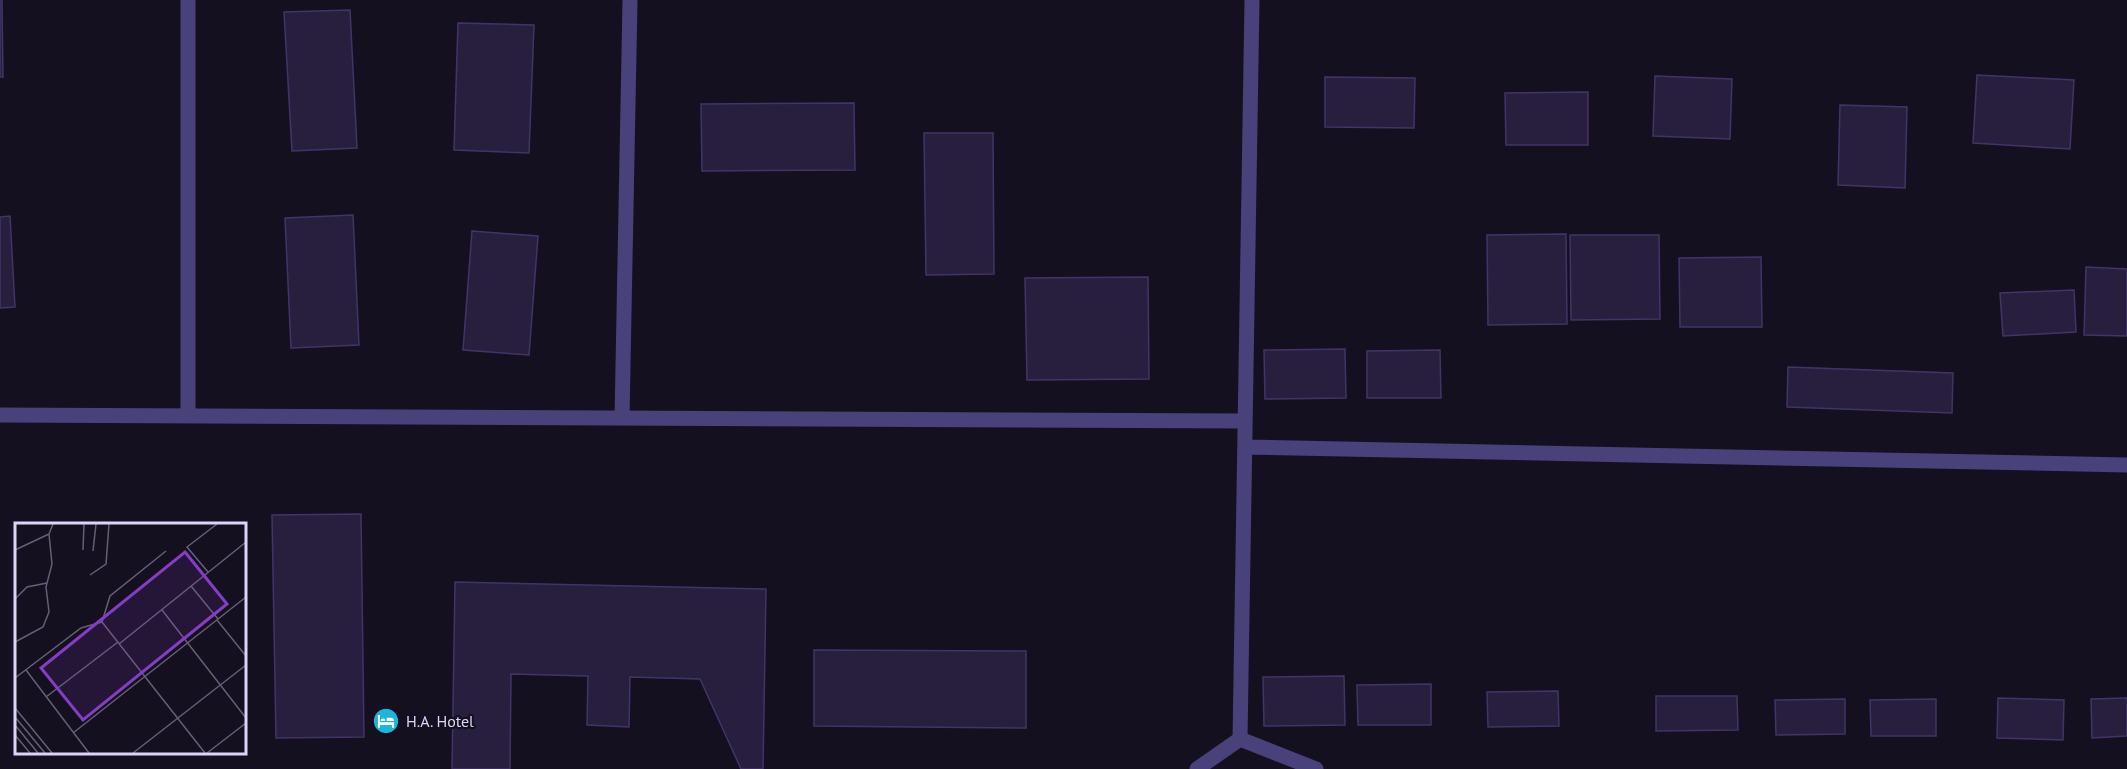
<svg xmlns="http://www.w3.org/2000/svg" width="2127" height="769" viewBox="0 0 2127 769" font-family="'PT Sans',sans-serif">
<rect width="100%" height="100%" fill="#141020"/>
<path fill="#281f3e" stroke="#433467" stroke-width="1.5" d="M0,0h2l1,77h-3z
M350,10l7,138 -65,3 -8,-139z
M458,23l76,2 -5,128 -75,-3z
M1977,75l97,5 -4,69 -97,-6z
M1655,76l77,3 -2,60 -77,-3z
M1325,77l90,1 -1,50 -89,-1z
M1588,92v53h-82l-1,-52z
M854,103l1,67 -153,1 -1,-67z
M1840,105l67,2 -2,81 -67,-3z
M924,133h69l1,141 -68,1z
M353,215l6,130 -68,3 -6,-130z
M10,216l5,91 -15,1v-91z
M472,231l66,5 -9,119 -66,-5z
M1566,234l1,90 -79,1 -1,-90z
M1570,235h89l1,84 -89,1z
M1761,257l1,70h-82l-1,-69z
M2086,267l41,2v67l-43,-1z
M1148,277l1,102 -122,1 -2,-102z
M2074,290l2,42 -73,4 -3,-43z
M1345,349l1,49 -81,1 -1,-49z
M1440,350l1,48h-74v-47z
M1788,367l165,6 -1,40 -165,-6z
M361,514l3,223 -88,1 -4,-223z
M455,582l311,7 -3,180h-22l-41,-90 -70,-2 -1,50 -42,-2 1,-49 -77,-2 -1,95h-58z
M814,650l212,1v77l-212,-2z
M1344,676l1,49 -81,1 -1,-49z
M1431,684v41h-73l-1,-40z
M1558,691l1,35 -71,1 -1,-35z
M1656,696h81l1,34 -82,1z
M1998,698l66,2 -1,40 -66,-2z
M2127,698v38l-35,2 -1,-39z
M1845,699v35l-69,1 -1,-35z
M1936,699v37h-65l-1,-36z"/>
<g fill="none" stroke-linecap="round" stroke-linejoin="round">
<path stroke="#494179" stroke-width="15" d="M0,415l1245,6
M188,415v-415
M622,418l8,-418
M1245,447l882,18
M1240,739l12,-739
M1240,739l76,30
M1197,769l43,-30"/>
</g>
<defs>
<g id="hotel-disc" transform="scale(1.35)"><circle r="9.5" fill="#1db5dc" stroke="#141020"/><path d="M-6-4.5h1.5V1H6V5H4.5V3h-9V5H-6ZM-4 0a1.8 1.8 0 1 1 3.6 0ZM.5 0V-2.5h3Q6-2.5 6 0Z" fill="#fff"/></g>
</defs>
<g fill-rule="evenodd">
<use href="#hotel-disc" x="386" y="721"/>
</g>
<g text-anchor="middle" stroke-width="4.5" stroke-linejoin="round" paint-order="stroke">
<g font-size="16" fill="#ddd5f9" stroke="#141020" text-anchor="start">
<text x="406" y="727">H.A. Hotel</text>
</g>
</g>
<g transform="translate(15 523)">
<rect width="231" height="231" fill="#141020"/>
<path fill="none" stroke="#645f77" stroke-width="1.5" d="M0,27l34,-16M68,27l1,-26M78,28l3,-27M193,49l-21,-25 30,-23M75,52l16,-11 3,-40M176,63l27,33M0,76l12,-12 20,-4M147,87l84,108M202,97l29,36M87,99l103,131M87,99l8,-26 56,-45M0,119l28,-15 6,-15 -3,-25 6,-23 -3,-30 4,-10M104,121l127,-102M11,147l63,83M0,155l66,-50 21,-6M31,174l72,-55M0,185l37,45M0,194l30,36M0,202l23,28M58,210l173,-136M0,212l15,18M118,230l113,-88M192,230l39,-30"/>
<path fill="#853dc5" fill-opacity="0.15" stroke="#853dc5" stroke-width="3" d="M170,29l42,52 -144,116 -42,-52z"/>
<rect width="231" height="231" fill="none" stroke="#ddd5f9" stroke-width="3"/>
</g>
</svg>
